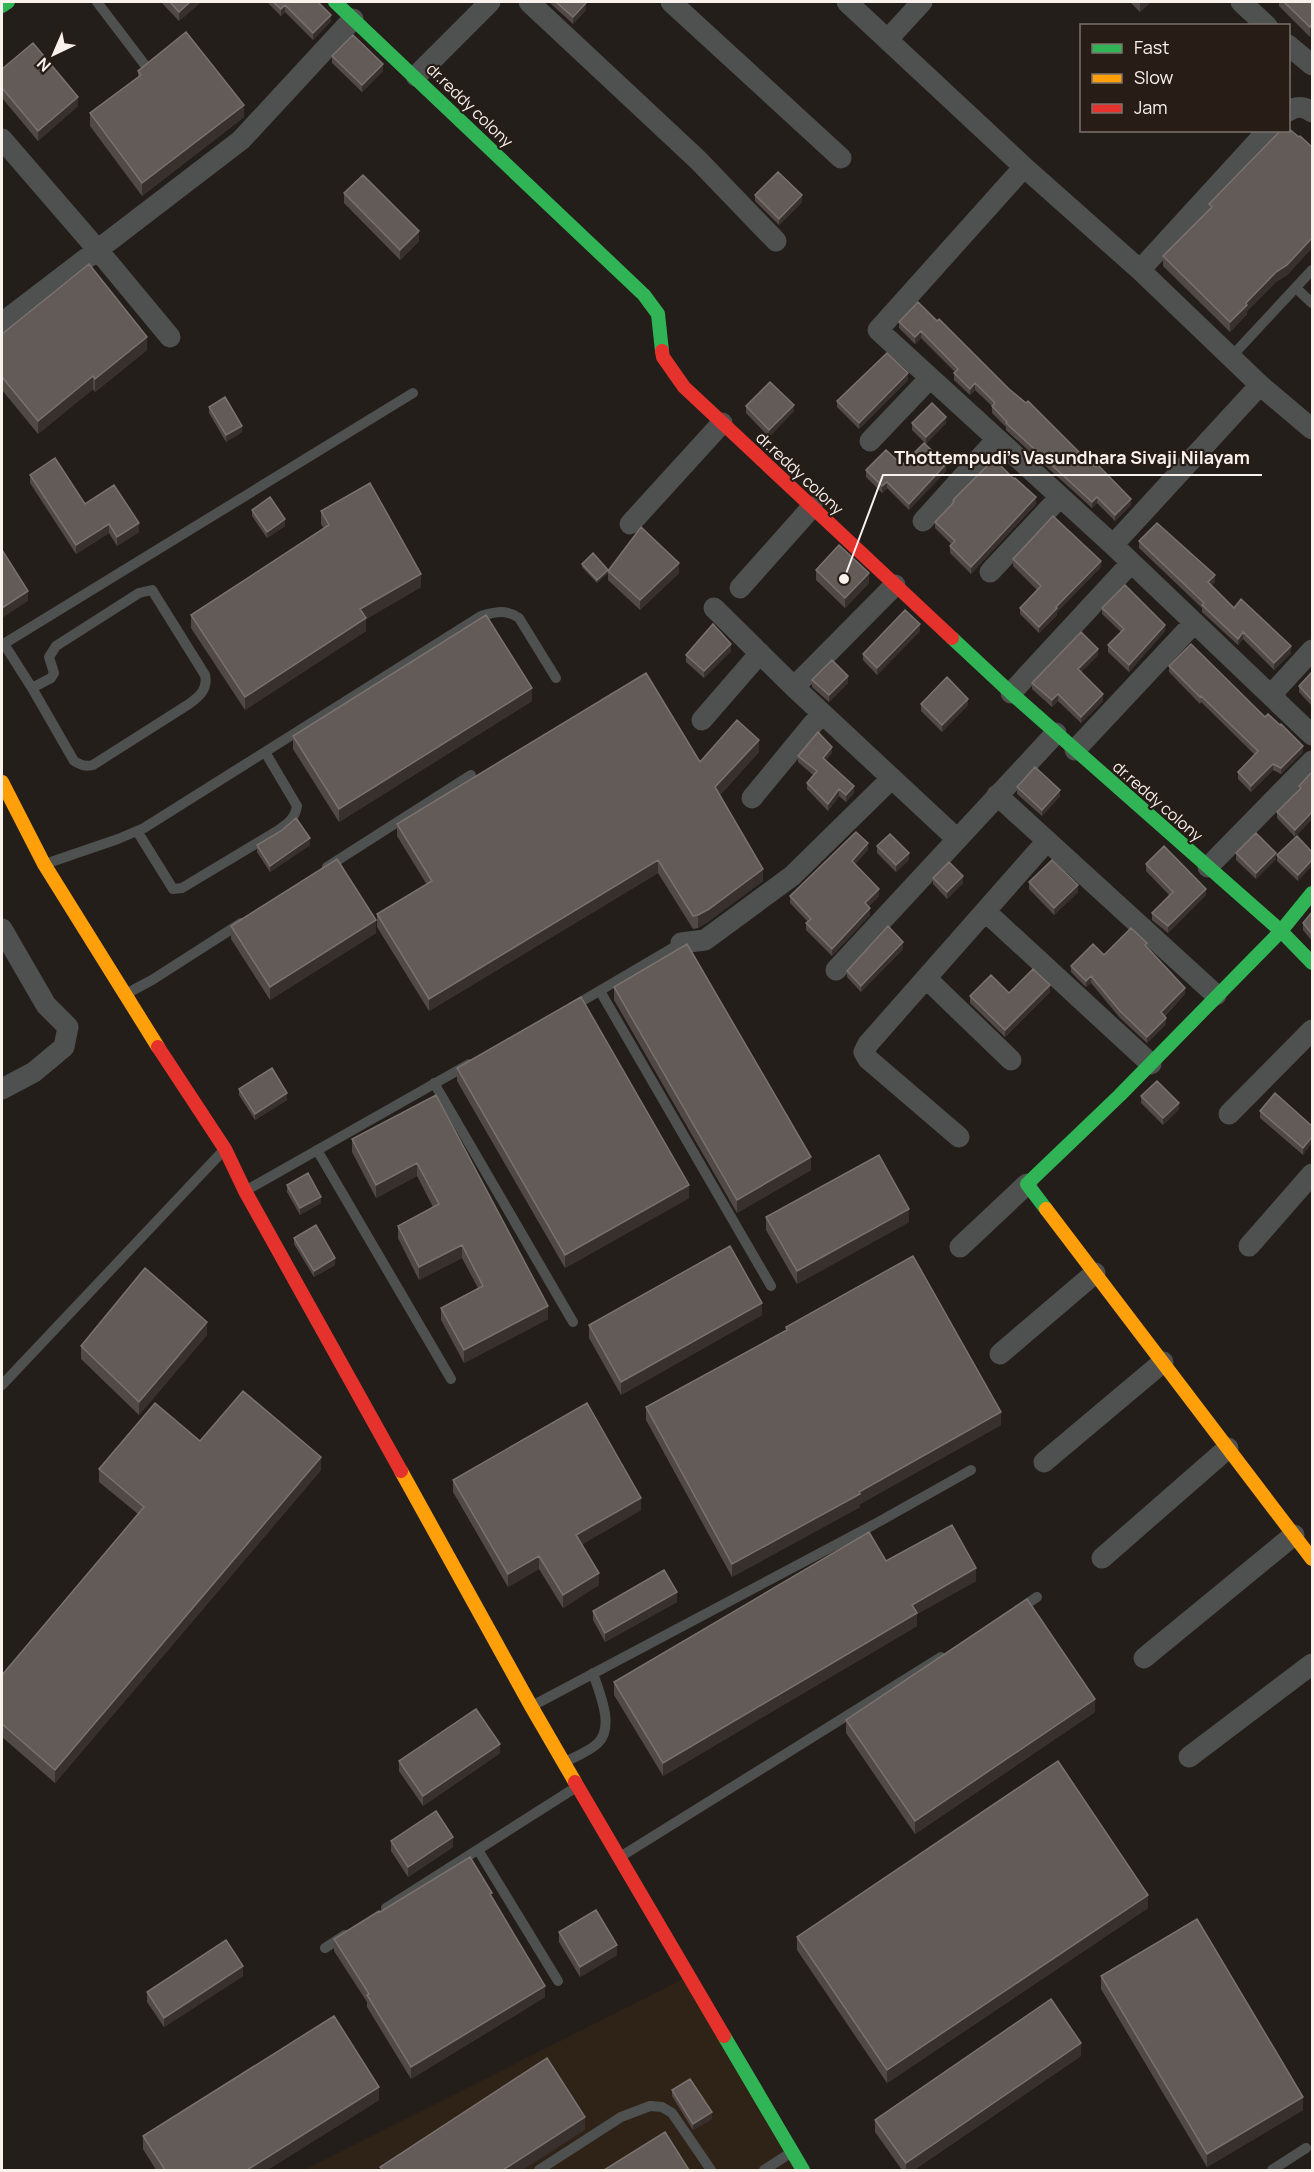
<svg xmlns="http://www.w3.org/2000/svg" width="1314" height="2172" viewBox="0 0 1314 2172" font-family="Manrope,sans-serif">
<rect width="100%" height="100%" fill="#231e1a"/>
<path fill="#2f2217" d="M689,1976l115,194h-500z"/>
<g fill="none" stroke-linecap="round" stroke-linejoin="round">
<path stroke="#4f5050" stroke-width="10" d="M97,2l48,63
M1296,288l16,15
M1232,356l80,-86
M4,644l28,44 19,-10 3,-5 -5,-16 7,-11 83,-53 13,-3 53,85c3,14 -5,21 -16,29l-96,61c-8,2 -12,0 -19,-4l-42,-73
M2,645l411,-252
M137,831l36,58 9,-1 95,-57c10,-7 18,-12 20,-25l-32,-54
M45,864l73,-25 26,-11 337,-212c15,-4 25,-7 38,2l37,60
M327,867l144,-92
M600,991l171,295
M124,995l28,-15 89,-57
M572,1007l109,-64
M434,1083l139,239
M317,1150l134,229
M245,1191l224,-127
M2,1385l221,-234
M1018,1610l19,-13
M532,1706l341,-181 98,-55
M565,1762c10,-5 25,-11 33,-19 17,-17 1,-51 -5,-70
M478,1850l80,131
M620,1857l321,-200
M386,1908l192,-122
M325,1948l20,-13
M539,2170l82,-53 29,-11 12,1 10,6 39,57
M764,2170l28,-18
M1272,2170l34,-22"/>
<path stroke="#4f5050" stroke-width="21" d="M529,2l169,158 78,81
M671,2l170,156
M847,2l177,165 116,103 120,115 52,44
M1241,2l26,24
M888,39l34,-37
M1288,45l24,20
M416,76l74,-74
M1288,111c9,-5 16,-5 24,1
M2,139l95,110 73,88
M1024,167l-146,163 235,215 199,190
M1140,270l128,-140
M2,323l239,-183 112,-121
M870,441l60,-63
M923,521l74,-82
M630,524l92,-101
M1113,545l147,-160
M990,572l70,-75
M740,588l72,-81
M714,608l80,79 163,152
M794,687l101,-102
M1011,693l120,-130
M1271,695l41,-45
M702,720l58,-67
M1075,750l119,-127
M997,795l219,200
M752,798l70,-85
M1208,867l104,-106
M985,911l166,153
M2,929l44,76 22,22 -4,20 -30,25 -32,17
M681,943l24,-3 87,-64 100,-98
M836,970l220,-237
M927,979l84,81
M1229,1114l83,-84
M959,1137l-91,-78 -4,-7 4,-8 179,-203
M1249,1246l63,-72
M960,1247l67,-63
M1000,1354l95,-81
M1044,1462l119,-100
M1102,1558l126,-110
M1144,1658l150,-123
M1189,1757l123,-93"/>
<path stroke="#30b455" stroke-width="14" d="M335,2l309,293 14,19 4,37
M2,6l6,-4
M952,638l59,55 270,238 31,32
M1046,1209l-19,-25 93,-89 161,-164 31,-38
M724,2036l79,134"/>
<path stroke="#ff9f0a" stroke-width="14" d="M2,782l42,82 114,183
M1046,1209l266,350
M401,1471l130,235 44,76"/>
<path stroke="#e5322d" stroke-width="14" d="M662,351l1,6 21,30 268,251
M158,1047l67,102 20,42 156,280
M575,1782l149,254"/>
</g>
<path fill="#514946" d="M161,2h40l-22,19z
M267,2h51l13,19 -18,19 -28,-28 -4,4z
M549,2h35l2,8 -13,14z
M1130,2h21l-11,10z
M1279,2h33l-2,35 -31,-31z
M332,56l51,15 -21,21 -30,-29z
M2,69l76,37 -40,35 -36,-43z
M138,71l106,46 -102,79 -52,-70v-13l48,-36z
M1299,137l13,10v101l-25,27 -11,7 -29,29v3l-17,18 -67,-66v-10l46,-46v-6z
M344,193l75,48 -19,19 -56,-57z
M755,195l47,7 -23,23 -24,-24z
M918,302l213,203 -16,16 -18,-18 -5,5 -86,-78v-3l-14,-14v-7l-17,-16 -5,5 -16,-15v-7l1,-1 -34,-34 -6,6 -16,-16v-6z
M2,334l145,16 -52,42 -2,-3 -55,45 -36,-44z
M908,380l-49,49 -22,-22v-6z
M746,406l48,5 -25,26 -23,-24z
M209,407l33,25 -16,10 -17,-29z
M912,423h34l-20,21 -14,-14z
M902,465l44,6 -37,39 -22,-22 -5,5 -16,-16v-7z
M30,475l55,29 54,28 -22,14 -8,-13 -33,21 -46,-71z
M953,501l83,3 -65,70 -21,-21v-7l1,-2 -16,-16v-6l18,-18z
M252,510l33,16 -18,12 -15,-22z
M321,511l100,76 -55,32v12l-121,79 -54,-82v-13l133,-86 -3,-5z
M1139,541l76,41 -4,3 23,23 57,45 -17,17 -31,-31 -5,6 -36,-33v-4l-63,-60z
M1013,559l88,8 -44,45v3l-18,18 -19,-19v-6l17,-18 -24,-24z
M582,564l26,9 -11,10 -15,-16z
M816,570l53,13 -24,25 -29,-28z
M608,571l71,2 -39,37 -32,-30z
M1102,608l63,23 -36,41 -21,-20v-7l13,-13 -19,-18z
M920,631l-43,44 -14,-15v-6z
M731,651l-27,27 -18,-16v-7z
M1098,655l-17,17 22,29 -22,22 -23,-22 -6,6 -20,-18v-6z
M1169,666l96,51 38,35 -22,22 -8,-4 -22,22 -13,-13v-7l17,-17 -54,-53 -1,2 -31,-32z
M1312,672v34l-13,-14v-6z
M812,680l36,3 -19,19 -17,-15z
M532,701l-193,121 -46,-73v-13z
M921,704l47,1 -26,27 -21,-21z
M759,752l-39,43 43,86 -54,40 -11,7 -5,1 -35,-56 -229,138 -52,-84v-13l50,-29 -30,-49v-12l303,-62z
M832,753l-6,7 28,33 -8,9 -7,-6 -11,15 -21,-22v-6l6,-8 -15,-13v-6z
M1312,772v47l-17,18 -18,-19v-6l22,-22v-4z
M1017,787l43,9 -18,20 -25,-22z
M257,845h53l-40,27 -13,-20z
M877,846l32,14 -13,12 -19,-19z
M868,850l-13,14 24,32 -11,11 2,8 -38,41 -26,-26v-7l2,-1 -18,-19v-7z
M1312,852l-14,29 -21,-20v-6z
M1236,853l40,6 -20,20 -20,-19z
M1146,864l60,31 -38,38 -16,-13v-7l18,-17 -24,-25z
M933,878l30,5 -16,16 -14,-15z
M1029,882l49,10 -24,23 -25,-26z
M1312,912v29l-9,-11v-7z
M231,926l145,7 -106,67 -39,-61z
M1147,947l38,47 -20,22 1,8 -19,19 -27,-25 -29,-35 -5,4 -15,-15v-6l33,-11z
M903,949l-42,43 -14,-15v-6z
M614,987l197,183 -74,43 -123,-213z
M1050,992l-45,45 -35,-34v-7z
M457,1068l232,130 -124,70 -108,-187z
M239,1089l48,11 -32,20 -16,-25z
M436,1095l112,224 -84,44 -23,-43v-12l37,-20 -16,-30 -43,22 -21,-42v-12l35,-19 -16,-31 -41,22 -24,-46v-13z
M1141,1096l38,13 -16,16 -22,-22z
M1260,1111l52,15 -9,29 -43,-37z
M287,1185l34,18 -21,12 -13,-23z
M766,1217l143,5 -112,62 -31,-54z
M294,1238l41,27 -21,12 -20,-33z
M762,1315l-141,80 -32,-57v-13z
M786,1327l215,98 -141,79v3l-128,70 -86,-157v-13l140,-76z
M207,1335l-68,80 -58,-56v-13z
M200,1441l121,29 -266,313 -53,-46v-62l136,-161 -39,-32v-13z
M453,1480l188,30 -60,35 18,40 -36,23 -24,-39 -31,18 -55,-95z
M886,1561l90,20 -59,33v12l-254,150 -49,-81v-13z
M677,1602l-72,40 -12,-22v-9z
M1095,1712l-180,122 -69,-101v-13z
M500,1753l-77,53 -24,-35v-10z
M391,1841l62,6 -45,30 -17,-26z
M492,1898l53,99 -134,82 -44,-72v-5l-33,-51v-12l46,-27z
M1148,1908l-261,175 -90,-133v-13z
M559,1932l58,23 -37,22 -21,-35z
M243,1976l-79,51 -17,-25v-10z
M1101,1976l202,134 -96,57 -106,-178z
M1081,2056l-167,114h-12l-27,-38v-12z
M672,2090l40,29 -19,11 -21,-34z
M379,2100l-112,70h-111l-13,-21v-13z"/>
<path fill="#37302d" d="M190,2h11l-22,19v-9z
M1140,2h11l-11,10z
M586,3v7l-13,14v-7z
M285,5v7l-4,4v-7z
M331,15v6l-18,19v-7z
M1312,24v10l-2,3v-10z
M383,64v7l-21,21v-7z
M1291,70v6l-3,3v-7z
M78,97v9l-40,35v-10z
M244,105v12l-102,79v-13z
M802,195v7l-23,23v-6z
M419,231v10l-19,19v-10z
M1312,238v10l-25,27 -11,7 -29,29v3l-17,18v-10l16,-19 30,-31z
M921,331v7l-6,6v-7z
M147,337v13l-52,42v-13z
M908,373v7l-49,49v-6z
M93,376v13l-55,45v-13z
M975,383v7l-5,5v-6z
M794,405v6l-25,26v-7z
M946,417v6l-20,21v-7z
M242,426v6l-16,10v-7z
M946,464v7l-37,39v-6z
M887,482v6l-5,5v-7z
M1036,497v7l-65,70v-7z
M1097,497v6l-5,5v-6z
M1131,499v6l-16,16v-6z
M285,519v7l-18,12v-6z
M139,523v9l-22,14v-9z
M109,524v9l-33,21v-9z
M1101,561v6l-44,45v3l-18,18v-6l17,-20z
M679,563v10l-39,37v-10z
M608,570v3l-11,10v-3z
M869,573v10l-24,25v-10z
M421,574v13l-55,32v12l-121,79v-13l115,-88z
M1215,575v7l-7,7v-7z
M28,591v10l-26,17v-10z
M920,624v7l-43,44v-7z
M1165,625v6l-36,41v-7z
M1243,632v7l-5,6v-6z
M731,644v7l-27,27v-7z
M1291,646v7l-17,17v-7z
M1098,649v6l-20,20v-6z
M848,676v7l-19,19v-7z
M532,688v13l-193,121v-13z
M1058,694v7l-6,6v-7z
M1103,694v7l-22,22v-6z
M968,699v6l-26,27v-7z
M759,740v12l-44,48v-13z
M1303,746v6l-22,22v-6z
M832,747v6l-9,11v-6z
M1273,764v6l-22,22v-6z
M854,786v7l-8,9v-7z
M839,789v7l-11,15v-7z
M1060,790v6l-18,20v-6z
M1312,812v7l-17,18v-7z
M310,838v7l-40,27v-6z
M868,843v7l-16,18v-7z
M909,853v7l-13,12v-7z
M1276,853v6l-20,20v-6z
M658,860v13l-229,138v-12z
M1312,860v6l-14,15v-6z
M763,869v12l-54,40 -11,7v-13z
M963,876v7l-16,16v-7z
M1078,885v7l-24,23v-7z
M879,889v7l-14,14v-7z
M1206,889v6l-38,38v-7z
M870,908v7l-38,41v-7z
M376,920v13l-106,67v-13z
M903,942v7l-42,43v-6z
M1091,976v7l-5,4v-6z
M1050,985v7l-45,45v-7z
M1185,988v6l-24,25v-7z
M1166,1018v6l-19,19v-6z
M287,1093v7l-32,20v-6z
M1179,1103v6l-16,16v-7z
M1312,1137v6l-9,12v-7z
M811,1157v13l-74,43v-13z
M417,1163v13l-41,22v-13z
M689,1185v13l-124,70v-13z
M321,1197v6l-21,12v-7z
M909,1209v13l-112,62v-13z
M462,1245v13l-43,22v-13z
M335,1258v7l-21,12v-6z
M762,1303v12l-141,80v-13z
M548,1306v13l-84,44v-13z
M207,1322v13l-68,80v-13z
M1001,1412v13l-141,79v3l-128,70v-13z
M321,1457v13l-266,313v-13z
M641,1498v12l-65,38v-13z
M539,1556v13l-31,18v-13z
M976,1568v13l-59,33v12l-254,150v-13l249,-158z
M599,1573v12l-36,23v-13z
M677,1592v10l-72,40v-9z
M1095,1699v13l-180,122v-13z
M500,1744v9l-77,53v-10z
M453,1837v10l-45,30v-10z
M1148,1895v13l-261,175v-13z
M617,1945v10l-37,22v-10z
M243,1966v10l-79,51v-9z
M545,1986v11l-134,82v-12z
M1081,2043v13l-167,114h-8v-7z
M379,2087v13l-112,70h-20z
M1303,2097v13l-96,57v-13z
M712,2112v7l-19,11v-6z
M585,2117v13l-62,40h-20z"/>
<path fill="#635b58" stroke="#7a726f" stroke-width="1.5" d="M170,2h20l-11,10z
M273,2h45l13,13 -18,18 -28,-28 -4,4z
M556,2h28l2,1 -13,14z
M1284,2h28v22l-2,3z
M186,32l58,73 -102,78 -52,-70 51,-38 -3,-4z
M353,35l30,29 -21,21 -30,-29z
M33,43l45,54 -40,34 -36,-43v-19z
M1288,128l11,9 1,-1 12,11v91l-25,27 -11,7 -30,31 1,2 -17,17 -67,-66 49,-49 -3,-3 72,-74h7z
M778,172l24,23 -23,24 -24,-24z
M363,175l56,56 -19,19 -56,-57z
M89,264l58,73 -52,42 -2,-3 -55,45 -36,-44v-43z
M918,302l19,19 2,-2 70,70 17,14 2,-2 52,52 16,14 2,-2 33,34 -16,16 -18,-18 -5,5 -86,-79 1,-1 -15,-16 3,-3 -20,-20 -5,6 -16,-16 4,-4 -37,-38 -6,6 -16,-15z
M887,353l21,20 -49,50 -22,-22z
M770,382l24,23 -25,25 -23,-24z
M225,397l17,29 -16,9 -17,-28z
M932,403l14,14 -20,20 -14,-14z
M924,443l22,21 -37,40 -22,-22 -5,4 -16,-16 20,-20 16,15z
M55,458l30,46 29,-19 25,38 -22,14 -8,-13 -33,21 -46,-70z
M994,459l20,20 1,-1 21,19 -65,70 -21,-21 5,-5 -20,-19 19,-20 -1,-1 2,-3z
M370,483l51,91 -61,35 6,9 -121,79 -54,-82 138,-90 -8,-14z
M270,497l15,22 -18,13 -15,-22z
M1053,516l48,45 -45,46 1,1 -18,19 -19,-19 21,-22 -28,-27z
M1157,523l58,52 -7,7 26,26 7,-9 50,47 -17,17 -31,-31 -5,7 -36,-34 2,-2 -65,-62z
M641,527l38,36 -39,37 -32,-29z
M839,545l30,28 -24,25 -29,-28z
M2,550l26,41 -26,17z
M593,553l15,17 -11,10 -15,-16z
M1125,585l40,40 -36,40 -21,-20 16,-16 -22,-21z
M905,610l15,14 -43,44 -14,-14z
M486,615l46,73 -193,121 -46,-73z
M713,624l18,20 -27,27 -18,-16z
M1081,632l17,17 -20,20 25,25 -22,23 -23,-23 -6,6 -20,-17z
M1191,644l74,73 3,-3 12,11 1,-1 22,22 -22,22 -8,-4 -22,22 -13,-14 20,-21 -57,-55 -1,1 -31,-31z
M832,660l16,16 -19,19 -17,-15z
M1312,672v28l-13,-14z
M646,673l54,89 37,-42 22,20 -44,47 48,82 -54,40 -11,6 -5,1 -35,-56 -229,139 -52,-85 55,-33 -35,-57z
M947,677l21,22 -26,26 -21,-21z
M818,732l14,15 -9,11 31,28 -8,9 -7,-6 -11,15 -21,-21 10,-12 -19,-15z
M1035,767l25,23 -18,20 -25,-23z
M1312,772v40l-17,18 -18,-18 24,-24 -2,-2z
M296,818l14,20 -40,28 -13,-21 24,-14z
M856,832l12,11 -16,18 27,28 -14,14 5,5 -38,41 -26,-26 5,-4 -21,-23z
M1256,833l20,20 -20,20 -20,-20z
M890,834l19,19 -13,12 -19,-19z
M1297,836l15,16v8l-14,15 -21,-20z
M1164,846l42,43 -38,37 -16,-13 21,-21 -27,-28z
M337,859l39,61 -106,67 -39,-61z
M1052,860l26,25 -24,23 -25,-26z
M949,862l14,14 -16,16 -14,-14z
M1312,912v22l-9,-11z
M888,926l15,16 -42,44 -14,-15z
M1131,928l16,15 -2,2 40,43 -24,24 5,6 -19,19 -27,-26 -29,-35 -5,5 -15,-15 22,-22 11,11z
M687,944l124,213 -74,43 -123,-213z
M1033,969l17,16 -45,45 -35,-34 21,-21 18,18z
M581,997l108,188 -124,70 -108,-187z
M272,1068l15,25 -32,21 -16,-25z
M1157,1081l22,22 -16,15 -22,-22z
M1275,1093l37,33v11l-9,11 -43,-37z
M436,1095l112,211 -84,44 -23,-42 42,-22 -21,-41 -43,22 -21,-41 41,-22 -22,-41 -41,22 -24,-46z
M879,1155l30,54 -112,62 -31,-54z
M308,1173l13,24 -21,11 -13,-23z
M316,1225l19,33 -21,13 -20,-33z
M730,1246l32,57 -141,79 -32,-57z
M913,1256l88,156 -142,80 1,2 -128,70 -86,-157 141,-77 -1,-3z
M145,1268l62,54 -68,80 -58,-56z
M243,1391l78,66 -266,313 -53,-46v-49l142,-168 -45,-38 56,-66 45,38z
M587,1403l54,95 -65,37 23,38 -36,22 -24,-39 -31,18 -55,-94z
M952,1525l24,43 -64,37 5,8 -254,150 -49,-81 255,-150 17,29z
M664,1570l13,22 -72,41 -12,-22z
M1027,1599l68,100 -180,122 -69,-101z
M476,1709l24,35 -77,52 -24,-35z
M1058,1761l90,134 -261,175 -90,-133z
M436,1811l17,26 -45,30 -17,-26z
M470,1857l22,36 -2,1 55,92 -134,81 -44,-72 2,-1 -35,-55 45,-28 1,1z
M596,1910l21,35 -37,22 -21,-35z
M1197,1919l106,178 -96,57 -106,-178z
M226,1940l17,26 -79,52 -17,-26z
M1051,1999l30,44 -175,120 -31,-43z
M334,2016l45,71 -132,83h-82l-22,-34z
M547,2058l38,59 -82,53h-120l-3,-3z
M690,2079l22,33 -19,12 -21,-34z
M665,2132l24,38h-85z"/>
<g text-anchor="middle" stroke-width="4.5" stroke-linejoin="round" paint-order="stroke">
<g font-size="16" fill="#f8f1ec" stroke="#271d16">
<text transform="translate(470 105) rotate(44)" y="6">dr.reddy colony</text>
<text transform="translate(800 473) rotate(43)" y="6">dr.reddy colony</text>
<text transform="translate(1158 801) rotate(41)" y="6">dr.reddy colony</text>
</g>
</g>
<path fill="none" stroke="#f8f1ec" stroke-width="2" d="M844 579L883 475H1262"/>
<circle fill="#f8f1ec" stroke="#271d16" stroke-width="2" cx="844" cy="579" r="6"/>
<g font-size="18" text-anchor="middle" font-weight="bold" fill="#f8f1ec" stroke="#271d16" stroke-width="4.5" stroke-linejoin="round" paint-order="stroke">
<text x="1072" y="464">Thottempudi's Vasundhara Sivaji Nilayam</text>
</g>
<rect width="1314" height="2172" fill="none" stroke="#f8f1ec" stroke-width="6"/>
<rect x="1080" y="24" width="210" height="108" fill="#271d16" stroke="#7b726c" stroke-width="1.5"/>
<rect x="1092" y="44" width="30" height="9" fill="#30b455" stroke="#7b726c" stroke-width="1.5"/>
<text x="1134" y="54" font-size="18" fill="#f8f1ec">Fast</text>
<rect x="1092" y="74" width="30" height="9" fill="#ff9f0a" stroke="#7b726c" stroke-width="1.5"/>
<text x="1134" y="84" font-size="18" fill="#f8f1ec">Slow</text>
<rect x="1092" y="104" width="30" height="9" fill="#e5322d" stroke="#7b726c" stroke-width="1.5"/>
<text x="1134" y="114" font-size="18" fill="#f8f1ec">Jam</text>
<g transform="translate(54 54) rotate(224)" stroke="#271d16" stroke-width="4.5" paint-order="stroke">
<path d="M0-4.5L10 22L0 15L-10 22Z" fill="#f8f1ec"/>
<text y="-9" font-size="16" font-weight="bold" text-anchor="middle" fill="#f8f1ec">N</text>
</g>
</svg>
